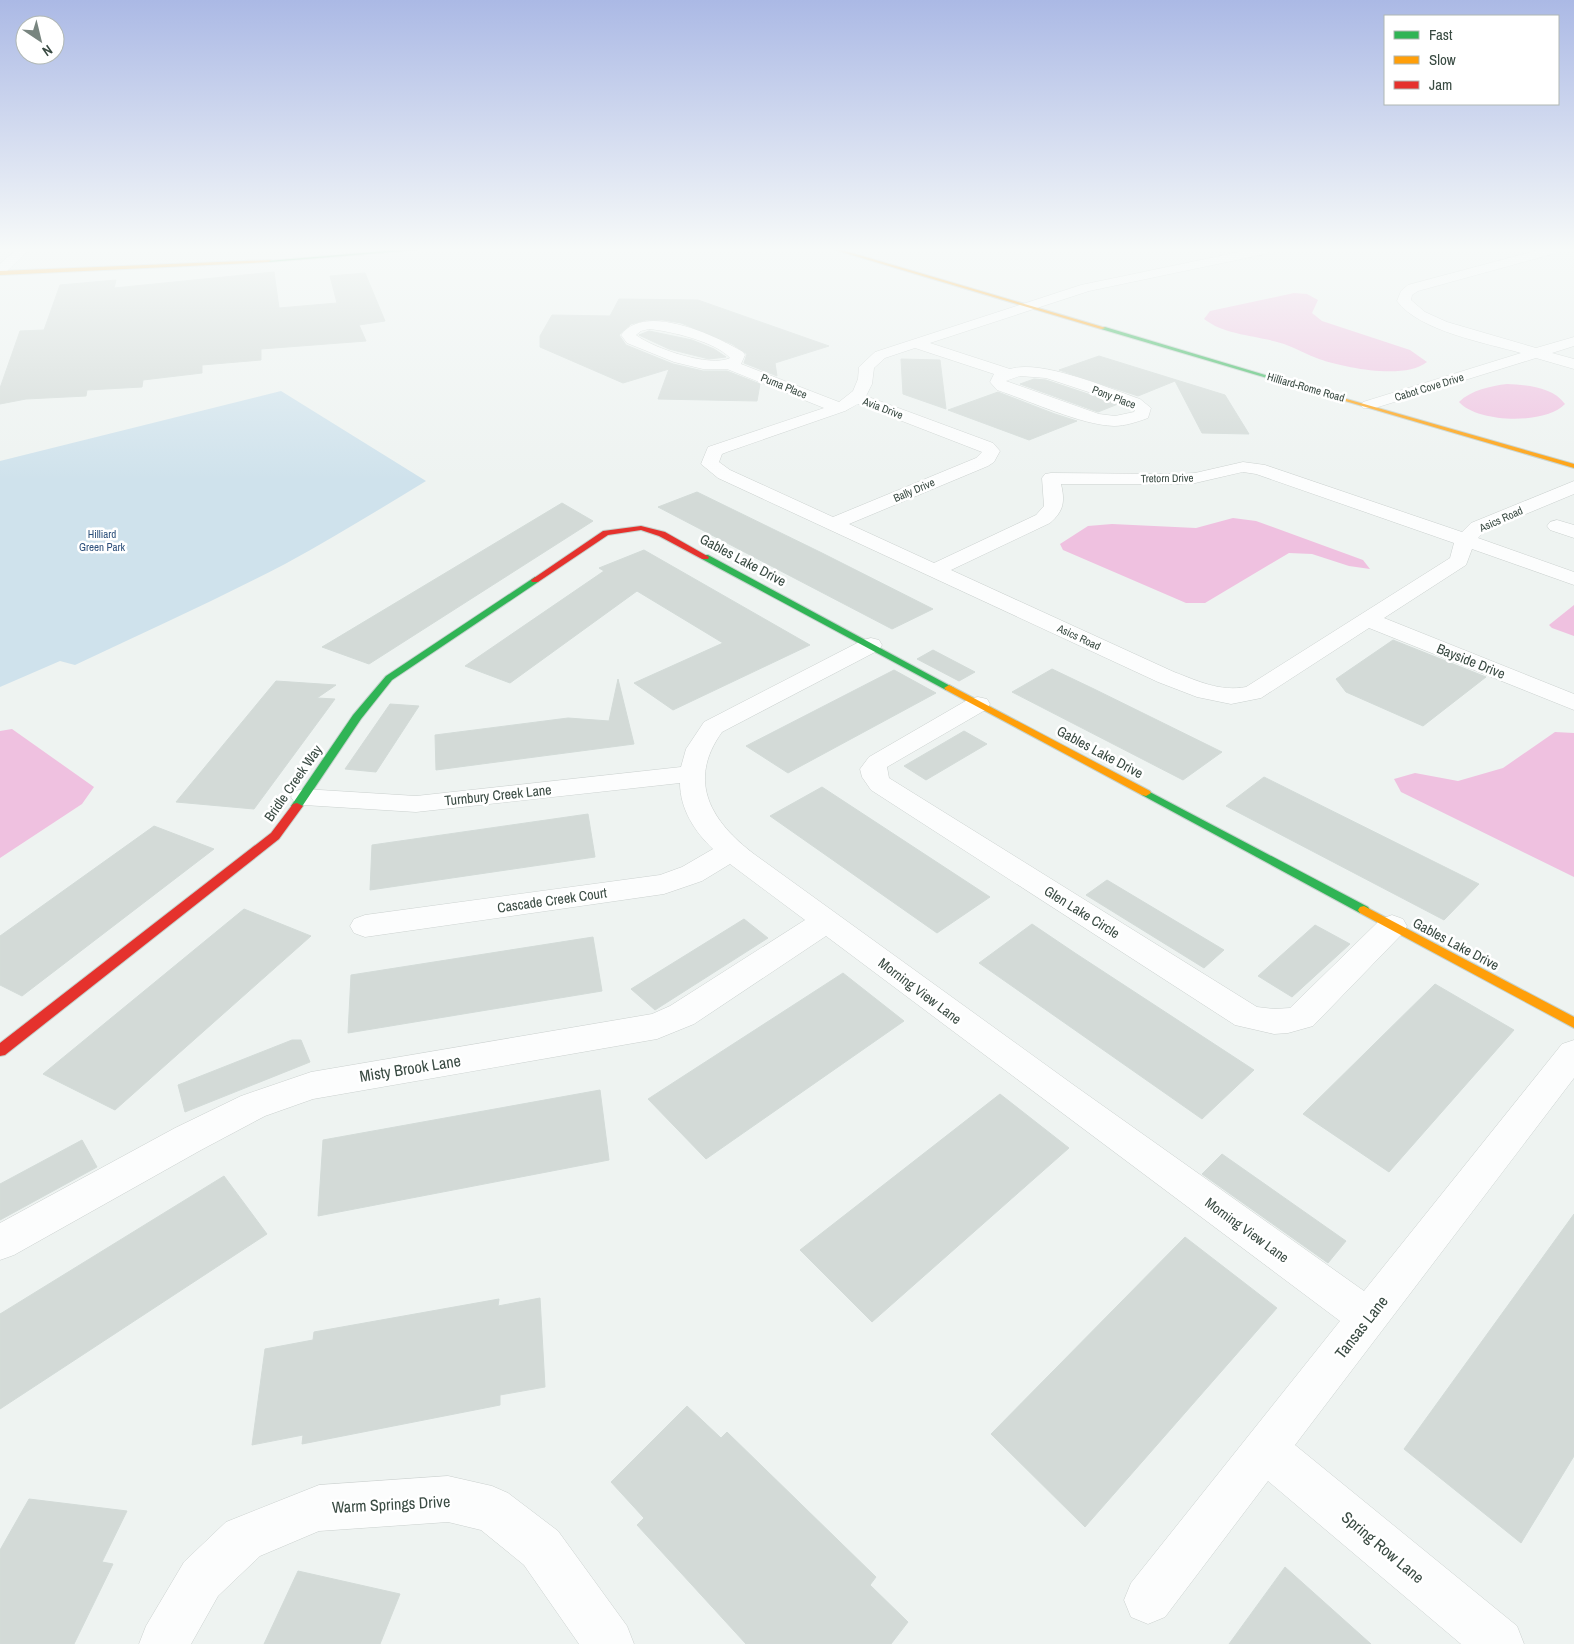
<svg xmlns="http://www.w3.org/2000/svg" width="1574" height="1644" viewBox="0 0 1574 1644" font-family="'Archivo Narrow',sans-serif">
<rect width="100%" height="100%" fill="#eef3f1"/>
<path fill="#cfe2ec" d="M281,391l145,90c-46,28 -93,57 -141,83 -69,36 -140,68 -210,101l-15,-4 -60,26v-226z"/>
<path fill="#efc1e0" d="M1294,293l13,1 11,6 -6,13 10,8 88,29 17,12c-22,18 -82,6 -108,-3 -12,-4 -23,-11 -35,-15 -27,-9 -58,-8 -80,-25l6,-8z
M1507,384c20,1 46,3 58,20 -20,21 -87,19 -106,-2 12,-12 32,-16 48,-18z
M1233,518l23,3 107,39 7,9 -21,-3 -37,-12 -23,-1 -84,50h-19l-123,-53 -3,-6 28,-18 24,-2 84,4z
M1574,605v31l-22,-8 -3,-3z
M12,729l82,58 -12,17 -82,54v-127z
M1555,732l19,1v144l-173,-85 -7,-13 21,-6 43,8 45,-13z"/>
<path fill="#d3dad7" stroke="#d3dbd8" d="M274,272l5,36 58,-5 -7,-27 35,-3 20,48 -26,4 7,16 -105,8v11l-59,5v8l-59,7 -1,7 -55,3 -1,6 -60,3 -26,5v-16l20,-57 24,-1 16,-45 56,-5 -2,8z
M619,299l79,1 131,46 -54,17 2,13 -33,-13 3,-9 -15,-10 -51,-21 -18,-3h-17l-15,4 -12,11 7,10 47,19 30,7h24l33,13 -3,17 -99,-2 11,-30 -46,14 -83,-36v-11l12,-21 58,1z
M649,331l43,9 22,9 12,8 -17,2 -40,-10 -30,-14z
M1099,356l126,39 24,39 -47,-1 -27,-52 -37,15 -79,-26z
M901,359l39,1 6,49 -43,-15z
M1034,379l12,1 72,24 -20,8 -78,-28z
M998,392l57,22 22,7 -48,19 -81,-30z
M697,492l123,60 113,57 -41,20 -234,-122z
M562,503l31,18 -224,143 -47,-17z
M644,550l166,95 -137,65 -39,-27 89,-40 -86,-52 -127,92 -45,-17 139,-95 -5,-3z
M1393,640l93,37 -63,49 -77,-34 -10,-13z
M933,650l42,22 -16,9 -42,-22z
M1052,669l42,20 128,63 -39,28 -171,-88z
M894,670l42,23 -148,80 -42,-27z
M618,679l16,65 -198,26 -1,-35 133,-17 41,3z
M276,681l60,4 -19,13 18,1 -81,110 -78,-7z
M390,704l29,2 -43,66 -31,-3z
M964,731l23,13 -61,36 -22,-14z
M1264,777l215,107 -35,36 -218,-114z
M822,787l168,110 -53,36 -167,-117z
M588,814l7,43 -225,33 2,-45z
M154,826l60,23 -192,147 -22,-11v-49z
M1107,880l117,70 -20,18 -118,-73z
M244,909l67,27 -196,174 -72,-36z
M744,919l24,19 -113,72 -24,-21z
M1032,924l43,29 179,117 -52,49 -223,-156z
M1315,925l35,19 -58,53 -34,-21z
M593,937l9,54 -254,42 3,-58z
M843,973l61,48 -198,138 -58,-60z
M1435,984l79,46 -125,142 -86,-58z
M292,1040h9l9,22 -125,50 -7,-27z
M600,1090l9,70 -291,56 5,-76z
M1000,1094l69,54 -197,174 -72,-72z
M82,1140l15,27 -97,53v-36z
M1222,1154l124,87 -18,22 -126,-89z
M224,1176l43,58 -267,175v-95z
M1574,1214v242l-53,87 -117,-94z
M1185,1237l92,71 -192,219 -94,-93z
M540,1298l5,89 -45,8v10l-198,39 1,-9 -51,10 13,-96 48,-9 1,-8 185,-33 -1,7z
M687,1406l34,32 6,-6 149,145 -6,8 38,37 -17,22h-145l-109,-119 7,-7 -33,-36z
M29,1499l98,12 -25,51 11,2 -39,80h-74v-94z
M1285,1567l86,77h-142z
M298,1571l102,23 -20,50h-116z"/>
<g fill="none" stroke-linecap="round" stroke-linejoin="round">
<g stroke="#cbd1cf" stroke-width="1">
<path id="street" d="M16,250h13l-25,24 -4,1v-11z
M1249,250h22l-6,4 -176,37 -159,52 80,26c31,-10 98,19 130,30l11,9 -3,10c-11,4 -23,8 -34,8 -33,-1 -84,-25 -117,-36l-7,-8 4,-8 -79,-26 -30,10 -11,10 -2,16 -6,12 127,47 7,8 -6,11 -6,4 -139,58 85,39 102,-48 8,-9 -2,-28 3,-4 6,-1 128,1 16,-1 48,-11 22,3 197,67 9,-9 103,-42v13l-89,37 -7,7 96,34v13l-102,-36 -6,16 -82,53 190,76v16l-205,-82 -108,70 -30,6 -34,-7 -39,-15 -440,-204 -17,-14 7,-17 116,-39 -97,-39h-24l-29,-7 -47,-19 -6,-8c24,-33 95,1 122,17l2,3 -4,9 98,38 14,-11 5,-12 1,-12 16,-15 206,-67zM649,329c22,2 67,13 81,29 -20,10 -77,-10 -94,-23l5,-4zM1020,376l26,2 82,27 7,5 -1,2 -19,4 -16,-2 -93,-33zM858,404l124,48 -6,6 -143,59 -103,-47 -11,-8 3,-8 5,-2 118,-41zM1243,472l13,2 198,69 -4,15 -204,129c-26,5 -48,-6 -72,-15l-223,-102 99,-47c14,-12 15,-22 11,-39h118l16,-1z
M1539,250h19l-2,3 -138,38 -6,4 -1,5 14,12 22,10 89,26 38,-11v9l-22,7 22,6v10l-38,-11 -161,50h-12l-2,-3 2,-3 158,-49c-35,-10 -102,-22 -124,-52l4,-10 7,-6z
M1557,520l17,5v13l-24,-8 -3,-4 3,-4z
M871,638l8,2 3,5 -3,5 -157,82c-36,50 -10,90 32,122l321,232 289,205 198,-247 12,-4v38l-279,367 222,181 7,18h-63l-193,-163 -103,136 -17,7 -17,-7 -7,-17 7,-17 209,-262 -514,-385 -132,88 -37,15 -344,60 -48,17 -64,34 -187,105 -14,5v-37l175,-95 66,-32 70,-24 341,-58 18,-8 135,-86 -75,-56 -28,17 -38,13 -299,43 -11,-4 -4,-7 4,-7 11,-4 295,-40 22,-8 31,-18c-18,-17 -33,-40 -33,-66l-264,29 -112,-7 -9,-2 -4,-6 4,-6 9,-2 112,7 265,-29 5,-18 18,-27 159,-82z
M978,697l9,2 3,5 -3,5 -100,58 2,11 368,229 17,2 16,-1 91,-89 11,-4 11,4 4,7 -4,7 -90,93 -25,7 -14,1 -39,-9 -364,-235 -9,-13 -2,-8 9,-12 100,-58z
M448,1476l44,10 16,7 50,38 69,95 7,18h-55l-55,-79 -43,-35 -33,-8 -129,9 -59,25 -42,40 -27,48h-52l7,-18 38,-64 42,-40 93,-37z"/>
</g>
<g stroke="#c5d2cd" stroke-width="2">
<path id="fast" d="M397,250h20l-148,12 -2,-1z
M1101,327h4l194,58 -5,1 -193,-57z
M702,555h6l246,133 -2,2h-6l-244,-131z
M535,577l3,1v4l-146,98 -31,39 -60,89h-8l-2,-2 62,-91 33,-39z
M1146,790l222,117 2,3 -2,3h-8l-218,-118 -1,-2 1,-2z"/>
</g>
<g stroke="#c5d2cd" stroke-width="2">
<path id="slow" d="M835,250h7l264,78 -5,1z
M271,260l-2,2 -269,13v-4z
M1294,384l280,80v4l-280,-82z
M949,685l201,106 1,2 -5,3 -4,-1 -196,-105 -2,-2z
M1364,906l210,111v11l-214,-115 -2,-3 2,-3z"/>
</g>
<g stroke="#c5d2cd" stroke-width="2">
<path id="jam" d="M641,526l24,6 44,25 -1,2h-6l-43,-23 -18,-6 -33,5 -70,47h-6l-1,-2 72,-49z
M297,803l6,3 -24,33 -274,216 -5,1v-13l271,-210 22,-29z"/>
</g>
<use href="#street" fill="#fcfdfd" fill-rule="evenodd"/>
<use href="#fast" fill="#30b455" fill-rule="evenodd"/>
<use href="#slow" fill="#ff9f0a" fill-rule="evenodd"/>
<use href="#jam" fill="#e5322d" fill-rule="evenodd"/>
</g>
<linearGradient id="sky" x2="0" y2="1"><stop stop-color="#abb9e5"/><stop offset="0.52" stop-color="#f7faf9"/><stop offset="1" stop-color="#f7faf9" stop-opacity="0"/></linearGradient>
<rect width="1574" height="480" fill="url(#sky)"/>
<g text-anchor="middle" stroke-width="5" stroke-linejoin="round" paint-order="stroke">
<g font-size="11" fill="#394a42" stroke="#fff">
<text transform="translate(784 386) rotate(22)" y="4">Puma Place</text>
<text transform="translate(1306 387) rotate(16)" y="4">Hilliard-Rome Road</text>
<text transform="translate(1429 387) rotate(-17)" y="4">Cabot Cove Drive</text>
<text transform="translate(1114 397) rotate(21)" y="4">Pony Place</text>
<text transform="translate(883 408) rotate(21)" y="4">Avia Drive</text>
<text transform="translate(1167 478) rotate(-1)" y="4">Tretorn Drive</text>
<text transform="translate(914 490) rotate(-23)" y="4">Bally Drive</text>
<text transform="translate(1501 519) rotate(-24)" y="4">Asics Road</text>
<text transform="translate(1079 637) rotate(25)" y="4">Asics Road</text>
</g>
<g font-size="11" fill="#2d507b" stroke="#fff">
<text x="102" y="538">Hilliard<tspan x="102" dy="13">Green Park</tspan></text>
</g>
<g font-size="14" fill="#394a42" stroke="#fff">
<text transform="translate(743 560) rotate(28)" y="5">Gables Lake Drive</text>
<text transform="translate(1471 661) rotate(22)" y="5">Bayside Drive</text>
<text transform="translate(1100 752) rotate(28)" y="5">Gables Lake Drive</text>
<text transform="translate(293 783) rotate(-55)" y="5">Bridle Creek Way</text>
<text transform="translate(498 795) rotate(-6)" y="5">Turnbury Creek Lane</text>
<text transform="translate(552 900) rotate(-8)" y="5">Cascade Creek Court</text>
<text transform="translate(1082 912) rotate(32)" y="5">Glen Lake Circle</text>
<text transform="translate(1456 944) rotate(28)" y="5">Gables Lake Drive</text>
<text transform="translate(920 991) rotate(37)" y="5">Morning View Lane</text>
<text transform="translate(1247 1230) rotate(36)" y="5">Morning View Lane</text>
</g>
<g font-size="16" fill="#394a42" stroke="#fff">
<text transform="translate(410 1068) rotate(-9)" y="6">Misty Brook Lane</text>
<text transform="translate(1361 1327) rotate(-52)" y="6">Tansas Lane</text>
<text transform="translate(391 1504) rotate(-3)" y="6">Warm Springs Drive</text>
<text transform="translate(1383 1547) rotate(40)" y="6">Spring Row Lane</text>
</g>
</g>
<rect x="1384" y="15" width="175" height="90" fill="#ffffff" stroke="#b0b7b3"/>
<rect x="1394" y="31" width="25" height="8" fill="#30b455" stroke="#b0b7b3"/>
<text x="1429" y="40" font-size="15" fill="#394a42">Fast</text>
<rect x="1394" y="56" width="25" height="8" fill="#ff9f0a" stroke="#b0b7b3"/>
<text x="1429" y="65" font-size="15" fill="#394a42">Slow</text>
<rect x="1394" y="81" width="25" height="8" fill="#e5322d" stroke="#b0b7b3"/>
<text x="1429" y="90" font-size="15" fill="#394a42">Jam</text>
<g transform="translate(40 40) rotate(145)"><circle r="24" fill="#ffffff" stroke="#b0b7b3"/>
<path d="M0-4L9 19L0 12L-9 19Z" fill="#78857f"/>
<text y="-8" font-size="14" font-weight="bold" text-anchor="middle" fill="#394a42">N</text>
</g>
</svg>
